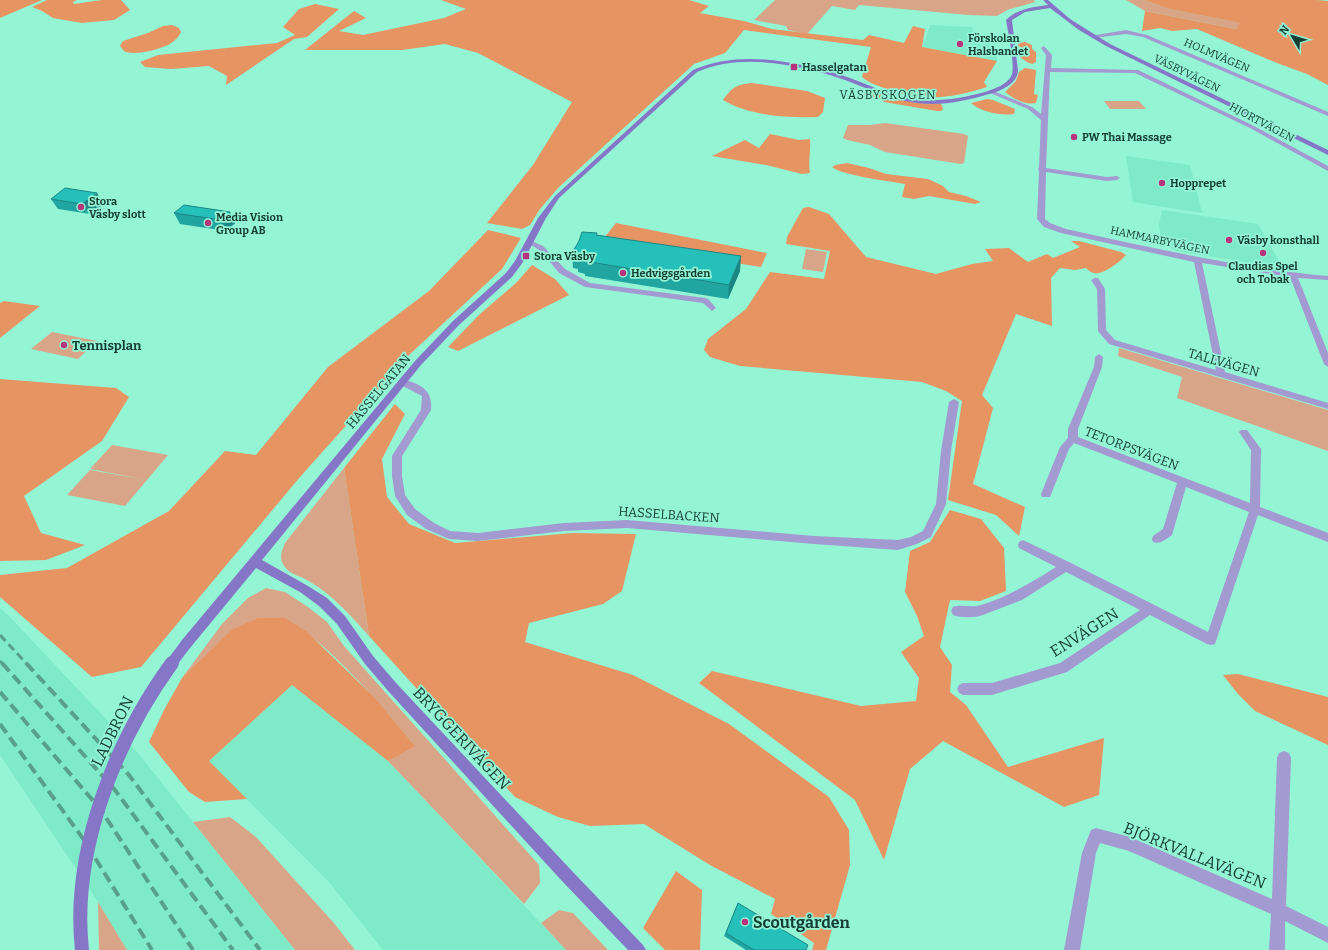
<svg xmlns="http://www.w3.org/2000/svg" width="1328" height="950" viewBox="0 0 1328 950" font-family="Bitter,serif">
<rect width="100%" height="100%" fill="#94f5d5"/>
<path fill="#7eeac8" d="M930,25l42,2 4,13 19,2 2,19 -74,-14z
M1126,156l64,9 12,48 -69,-11z
M1162,210l96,14 25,44 -107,-17 -15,-9 -2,-18z
M0,608l10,9 128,136 157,197h-168l-29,-48 -98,-147z
M292,685l96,76 178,189h-183l-55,-69 -119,-120z"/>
<path fill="#d9a588" d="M775,0h259l1,2 -28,8 -10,6 -29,-1 -109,-10 -4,5 -23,-4 -25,28 -19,-4 -2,-4 -32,-6z
M1126,0h18l25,9 73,14 -6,6 -91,-18z
M1104,101h35l7,8h-36z
M885,123l79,11 4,2 -4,27 -3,1 -76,-12 -15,-7 -23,-5 -4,-2 5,-13h22z
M806,249l21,3 -4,20 -21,-3z
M52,332l45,9 -19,18 -47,-10z
M1119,348l209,62v41l-151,-53 5,-21 -64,-21z
M112,445l56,10 -21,25 -57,-11z
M344,468l25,168c-19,-21 -37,-42 -62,-56 -9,-5 -19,-6 -24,-16 -4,-8 -1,-13 2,-21z
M90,470l57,10 -22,26 -58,-11z
M266,588l19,4 23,15 19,15 17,24 195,219 1,18 -16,21 -136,-143 26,-16c-37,-45 -79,-95 -128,-127l-104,60 40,-54 26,-26z
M230,817l26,20 77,85 22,28h-60l-102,-128z
M98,902l29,48h-28z
M559,910l14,3 35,37h-42l-25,-27z"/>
<path fill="#e79463" d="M0,0h42l-42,18z
M47,0h30l-4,2 1,2 28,-4h19l9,10 -16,10 -32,3 -29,-5 -11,-7 -10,-4z
M441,0h248l20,6 -9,7 44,8 28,8 91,11 6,-5 35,8 9,-17 12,3 -3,18 75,14 -13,21 3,5c-36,12 -67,15 -103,1 -8,-3 -15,-5 -22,-11l9,-30 -127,-17 -19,23 -31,11 -136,124 -18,21 -10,16 -8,4 -35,-6 46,-58 39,-63 -94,-49 -33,-9 -43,6h-97l49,-39 12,7 -27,13 24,4 81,-17 22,-9z
M1144,0h173l11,1v84l-21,-11 -30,-11 -80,-34 -25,2 -12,-3 -18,3 3,-20 91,18 5,-6 -72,-14z
M315,4l24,5 -32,28 -13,2 -68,46 1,-9 -18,-10 -38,3 -26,-2 -5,-5 18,-7 119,-12 18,-8 -12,-8 16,-18z
M172,25l7,3 2,4c-2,3 -3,6 -6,8 -7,8 -41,17 -51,11 -1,-1 -2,-3 -4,-5l3,-5 25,-8 15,-7z
M1025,42l7,3v4l4,3v10l-4,2 -5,-2 -7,-5 -1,-5 4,-4 -5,-2v-3z
M1025,68l11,2 -2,24 4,1 -2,8c-11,2 -22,-4 -31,-11l11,-11 3,-9z
M752,83l55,8 18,7 -2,14 -5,5c-31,1 -68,-1 -95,-17 10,-14 14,-15 29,-17z
M873,92l44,11 24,1 2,5 -2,2h-4l-53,-9 -3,-3 -23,-5z
M987,99l6,1 22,9 -1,5c-13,2 -33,-2 -43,-11z
M770,134l29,6 11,-1c1,12 -2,22 0,34l-8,1 -36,-9 -54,-9 33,-16 14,8z
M847,163l22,5 17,6 42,5 15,7 6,6 17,4 15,6 -6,2 -46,-8 -15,3 -12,-2 3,-13c-16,-3 -61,-8 -73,-17l4,-2z
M809,207l20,7 37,43 70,17 36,-10 21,-3 -8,-12 24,-1 19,14 19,-8 6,4 27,-11 -9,-6h8l42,11 5,3c-5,6 -24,21 -32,18 -2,0 -6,-3 -8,-5l-11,2 -15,-2 -9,10 1,48 -36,-12 -34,81 11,13 -20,76 52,23 -6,29 -23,-21 -48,-15 14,-99 -16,-10 -24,-9 -182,-16 -30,-9 -6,-7 4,-11 38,-30 24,-37 54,7 6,-28 -44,-7 1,-7 16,-29z
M616,223l151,30 -6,14 -160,-25z
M488,230l33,8 -19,31 -93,86 -109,122 -159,190 -49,10 -92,-80v-22l67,-7 102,-57 56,-60 31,4 72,-88 101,-76z
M532,265l23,14 14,16 -111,56 -10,-4 32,-33 36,-31z
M4,301l36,5 -40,32v-35z
M0,379l116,9 13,9 -27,44 -78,55 17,37 44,12 -39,15 -46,1z
M395,404l10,10 -23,45 5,38 22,27 46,19 118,-10 63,1 -14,57 -19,13 -74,19 -4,19 108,33 96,49 100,73 20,33 1,35 -24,85h-14l2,-7 -43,-29 4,-15 -65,-34 -66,-41 -54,2 -32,-9 -43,-20 -146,-161 -25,-168z
M950,510l31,9 23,29 2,43 -26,10 -30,-1 -10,47 12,18 -2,27 16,13 42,62 96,-29 -5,57 -35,12 -121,-66 -33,28 -26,91 -29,-60 -156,-117 13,-12 149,35 55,-5 3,-23 -18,-26 23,-16 -7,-20 -12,-24 5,-41 20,-9z
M258,618h28l21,14 68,66 40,48 -27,15 -96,-76 -83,76 38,38 -42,3 -16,-10 -40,-50 15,-32 18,-32 51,-49z
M1238,674l90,23v48l-73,-34 -17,-17 -15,-19z
M676,871l26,19 -2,60h-35l-22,-22z"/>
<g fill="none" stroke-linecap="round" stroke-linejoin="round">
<path fill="#a29ad1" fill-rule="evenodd" d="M1126,30l21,5 181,77v4l-185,-79 -17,-3 -33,4 -3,-2z
M1044,46l8,9 -1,13 87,2 116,56 74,40v5l-2,-1 -76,-42 -115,-55 -85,-1 -4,96 61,9 10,-1 3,2 -3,2 -10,1 -61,-9 -1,47 5,4 16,6c87,19 173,39 262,47v4l-30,-2 30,75v14l-4,-3 -34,-87 -88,-14 23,109 103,31v6l-219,-65 -11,-13 -1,-42 -6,-9 4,-2h3l7,11 1,41 9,10 101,30 -22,-108 -133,-29 -17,-6 -7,-8 2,-48 -1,-2 1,-2 2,-47 -13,-11 -40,-17 5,-1 39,16 9,7 5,-59 -5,-7z
M526,241h6l11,5 22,23 25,14 115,15 3,1 8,9 -4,3 -9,-8 -118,-16 -26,-14 -17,-21 -9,-6 -7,-1z
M1099,354l4,3 -1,10 -24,62v8l172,66 1,-53 -12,-18 2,-2h6l14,19 -1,58 68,26v9l-70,-27 -43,129 -4,1 -4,-1 -57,-29 -83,57 -75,23h-29l-4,-2 -2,-4 2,-4 4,-2h29l68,-20 80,-53 -74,-38 -44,28 -39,15c-8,3 -22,3 -30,0l-2,-4 2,-4c9,-3 19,1 28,-2 27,-8 51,-23 75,-38l-37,-19 -1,-3 1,-3 4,-2 48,23 137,69 41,-120 -63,-25 -14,48c-6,4 -12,10 -19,7l-1,-3 1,-3 10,-7 14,-46 -103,-40 -5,6 -19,48h-8l-1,-3 19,-47 8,-9v-9l26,-62 1,-10z
M402,379c18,5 31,10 29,31l-29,46v20l3,19 10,14 19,14 16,8 28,2 86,-10 63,-3 187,16 84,4 13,-3 12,-6 13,-27 5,-53 8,-49 5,-3 5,3 -8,49 -5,53 -15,33 -14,7 -19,6 -84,-6 -187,-16 -63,3 -86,10 -29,-2 -23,-10 -19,-14 -12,-19 -3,-20v-20l29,-46 1,-14c-7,-4 -21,-10 -24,-14l1,-2z
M1284,751l5,2 2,5 -5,148 42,21v16l-43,-22v29h-16l2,-36 -142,-63 -29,-8 -4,10 -16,97h-16l18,-97 9,-23 5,-2 34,9 142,62 5,-141 2,-5z"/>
<path fill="#8576c8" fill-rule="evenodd" d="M1043,0h5l22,19 40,25 218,106v5l-222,-109 -27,-16 -29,-22 -25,4 -13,8 6,51c-1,13 -17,20 -29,23 -23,7 -47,12 -72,9 -25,-3 -48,-14 -72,-23 -19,-7 -39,-12 -59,-15 -30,-5 -61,-5 -89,7l-138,126 -13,20 -23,44 -11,15 -53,48 -38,40 -159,195 46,26 19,12 18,18 28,40 24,28 175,187 71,74 3,5h-18l-66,-69 -173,-189 -24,-28 -28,-40 -18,-18 -19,-14 -44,-24 -66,80 -4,1 -4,-1 -2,-4 2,-4 233,-279 38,-40 53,-48 9,-12 23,-43 17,-22 138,-126c30,-13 61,-13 92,-8 22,3 44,8 65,16 19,7 37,16 57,20 26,5 52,1 78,-6 9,-3 24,-8 27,-18 3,-10 -4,-42 -6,-54 11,-11 27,-13 42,-15z"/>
<path stroke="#59a089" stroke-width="3" stroke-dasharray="8 4.5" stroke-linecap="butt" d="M0,635l27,29
M0,661l3,3"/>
<path stroke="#59a089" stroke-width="4" stroke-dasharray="11 5.5" stroke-linecap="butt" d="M2,663l113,127 118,160
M26,663l103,112 131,175
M0,692l101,118 92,140
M0,724l84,116 68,110"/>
<path stroke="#8576c8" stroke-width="11" d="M171,664l15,-20"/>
<path stroke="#8576c8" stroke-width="14" d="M82,950c-11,-98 33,-209 90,-287"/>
</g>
<path fill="#21a5a1" d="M51,199l53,5 -14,10 -32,-5z
M230,212l5,11 -9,8 -46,-7 -6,-11z
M597,235l143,36 -12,28 -143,-23v-2l-7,-2v-3l-5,-1 -1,-15z
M738,903l68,47h-60l-22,-14z"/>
<path fill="#1b8683" d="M97,193l7,11 -14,10 -8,-10z
M230,212l5,11 -9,8 -5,-11z
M741,256l-1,15 -12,28 1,-14z"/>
<path fill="#26c0bb" stroke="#1b8683" d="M65,188l32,5 -15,11 -31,-5z
M184,205l46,7 -9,8 -47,-7z
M582,232l15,1 -1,2 145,21 -12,29 -145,-24 2,-2 -9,-1 2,-4 -7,-1 7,-12z
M738,903l70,42 -2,5h-52l-28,-17z"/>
<g fill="#b6347c" stroke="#94f5d5" stroke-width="1.5">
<circle cx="960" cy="44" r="4"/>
<rect x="790" y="63" width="8" height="8" rx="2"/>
<circle cx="1074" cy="137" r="4"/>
<circle cx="1162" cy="183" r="4"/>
<circle cx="81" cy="207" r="4"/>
<circle cx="208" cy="223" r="4"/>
<circle cx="1229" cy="240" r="4"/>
<circle cx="1263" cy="253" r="4"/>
<rect x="522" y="252" width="8" height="8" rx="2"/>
<circle cx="623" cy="273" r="4"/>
<circle cx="64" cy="345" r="4"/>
<circle cx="745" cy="922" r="4"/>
</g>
<g text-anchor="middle" stroke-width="3.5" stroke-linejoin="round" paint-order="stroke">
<g font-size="11" font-weight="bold" fill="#153e32" stroke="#94f5d5" text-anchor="start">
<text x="968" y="42">Förskolan<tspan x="968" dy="13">Halsbandet</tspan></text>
<text x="802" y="71">Hasselgatan</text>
<text x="1082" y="141">PW Thai Massage</text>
<text x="1170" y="187">Hopprepet</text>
<text x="89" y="205">Stora<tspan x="89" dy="13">Väsby slott</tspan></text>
<text x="216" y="221">Media Vision<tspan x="216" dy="13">Group AB</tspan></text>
<text x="1237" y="244">Väsby konsthall</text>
<text x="534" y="260">Stora Väsby</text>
<text x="1263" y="270" text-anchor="middle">Claudias Spel<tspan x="1263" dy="13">och Tobak</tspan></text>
<text x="631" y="277">Hedvigsgården</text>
</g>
<g font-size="11" fill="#153e32" stroke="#94f5d5">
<text transform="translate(1217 55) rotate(23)" y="4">HOLMVÄGEN</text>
<text transform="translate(1187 73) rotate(26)" y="4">VÄSBYVÄGEN</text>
<text transform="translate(1262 122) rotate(28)" y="4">HJORTVÄGEN</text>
<text transform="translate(1160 240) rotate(12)" y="4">HAMMARBYVÄGEN</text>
</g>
<g font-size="12" letter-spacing="1" fill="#153e32" stroke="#94f5d5">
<text x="888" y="99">VÄSBYSKOGEN</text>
</g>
<g font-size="13" font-weight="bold" fill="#153e32" stroke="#94f5d5" text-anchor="start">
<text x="72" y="350">Tennisplan</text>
</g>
<g font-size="13" fill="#153e32" stroke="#94f5d5">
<text transform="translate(1224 362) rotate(16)" y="5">TALLVÄGEN</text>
<text transform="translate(378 391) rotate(-50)" y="5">HASSELGATAN</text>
<text transform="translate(1132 448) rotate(21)" y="5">TETORPSVÄGEN</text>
<text transform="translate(669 514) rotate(4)" y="5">HASSELBACKEN</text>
</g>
<g font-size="16" fill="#153e32" stroke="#94f5d5">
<text transform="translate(1084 632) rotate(-32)" y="6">ENVÄGEN</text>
<text transform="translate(112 731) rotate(-64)" y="6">LADBRON</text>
<text transform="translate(462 738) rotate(47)" y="6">BRYGGERIVÄGEN</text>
<text transform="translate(1195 855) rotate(22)" y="6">BJÖRKVALLAVÄGEN</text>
</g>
<g font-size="16" font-weight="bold" fill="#153e32" stroke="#94f5d5" text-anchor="start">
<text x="753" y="928">Scoutgården</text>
</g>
</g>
<g transform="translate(1292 36) rotate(308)" stroke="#94f5d5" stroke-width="3" paint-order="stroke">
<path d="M0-3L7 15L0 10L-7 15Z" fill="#153e32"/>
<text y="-6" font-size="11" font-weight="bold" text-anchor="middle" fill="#153e32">N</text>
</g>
</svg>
